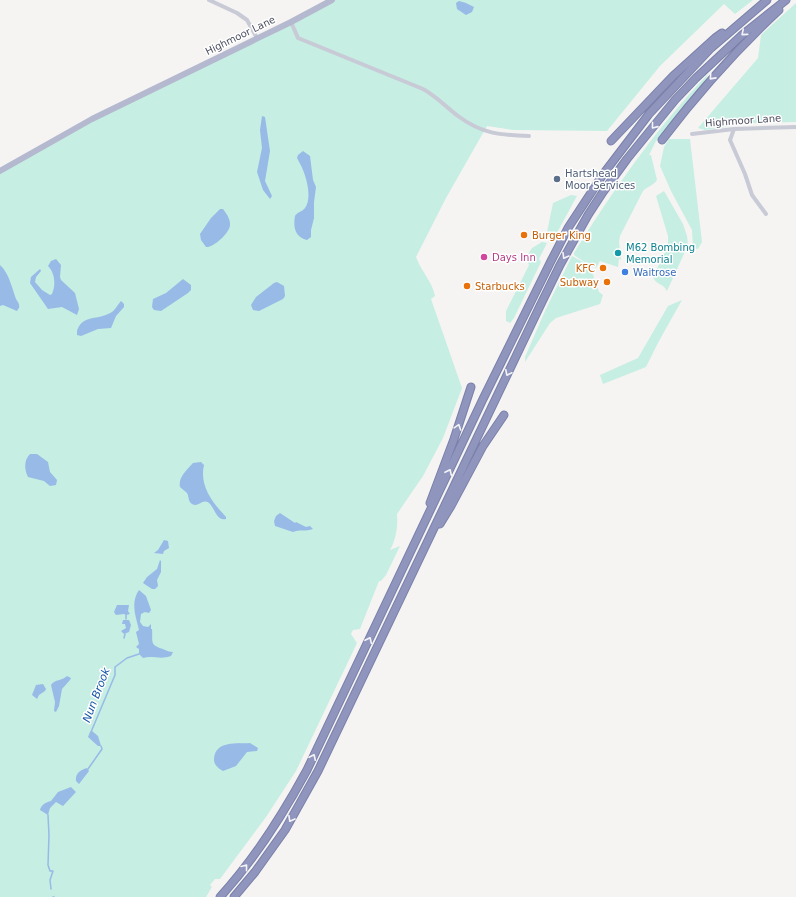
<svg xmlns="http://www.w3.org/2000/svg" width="796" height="897" viewBox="0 0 796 897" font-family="'DejaVu Sans',sans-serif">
<rect width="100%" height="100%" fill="#f5f4f3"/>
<path fill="#c6eee3" d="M332,0h421l-18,14 -11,-10 -64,62 -53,65 -94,-1 -26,-4 -41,72 -30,59c5,14 16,24 19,39l-4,3 31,89 -19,50 -20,38 -26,38c1,12 -1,26 -7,36l10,-4 -14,29 -5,6h-2l-19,48 -7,1 -2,4 6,9 -61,128 -30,46 -46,62h-5l-5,6 2,2 -6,10h-206v-726l46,-27z
M796,3v119l-43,1 -48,7 -7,-2 60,-70 3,-23z
M709,73l-5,9 -37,48 -11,11 -7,14h2c2,8 4,17 6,25 -3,5 -10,7 -14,11l-23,45 -1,6 2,18 -2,-1 -1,8 -18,-6 -4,7 -6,-2 -1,5 3,1 7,20 4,3 -3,9 -44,14 -6,5 -25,39v-5l20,-46 27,-55 17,9 -15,-10v-2c40,-64 83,-126 135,-180z
M669,139h21l12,103 -4,7 -5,-1 -1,-18 -21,-39 -11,-25 4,-19z
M664,191l19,33 4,12 1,9 -21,46c-3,-7 -12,-7 -14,-14l15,-31v-10l-12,-40z
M571,195l6,1 -24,44 -7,-3 7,-34z
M542,242l5,1 -8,16 2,3 -27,56 -4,5 -4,-2v-10l23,-46 -3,-7 6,-10z
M682,300l-23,41 -13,26 -43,17 -3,-9 38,-17 30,-52z"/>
<path fill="#97bae7" d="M459,1l7,2 8,4 -2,5 -6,3 -9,-6 -1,-6z
M262,116l3,1 5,34 -5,30 7,15 -2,3 -7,-9 -6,-18 5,-24 -2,-18z
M303,151l7,5 3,24 3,7 -2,15v16l-3,12v7l-4,3c-12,-3 -14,-13 -12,-24 2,-4 7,-4 10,-8 7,-10 2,-28 -2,-38 -2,-5 -4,-8 -6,-12l1,-3z
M220,209h3c3,4 7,9 7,15 1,8 -17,24 -24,23l-5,-7 -1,-6 11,-16z
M56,259l5,6 -1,12 1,3 14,13 4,16 -2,6 -15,-8 -14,2 -18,-26 1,-6 9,-8 1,2 -5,6 -1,5 7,8 8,5 2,-1c4,-9 3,-21 -4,-28l3,-5z
M0,265c9,8 12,23 16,34 1,2 3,4 3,6 1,3 -1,4 -2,6l-14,-6 -3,1z
M183,279l8,6v5l-3,3 -27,18 -7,-1 -2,-3 1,-8 13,-6z
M277,282l7,4 1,10 -2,3 -24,12 -6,-1 -2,-5 5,-8 18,-14z
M121,301l3,3v3l-8,9 -5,12 -13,1 -17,7 -4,-1v-4c5,-16 19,-11 31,-17 7,-2 9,-9 13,-13z
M30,454h7l11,8 2,10 7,8 -1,5 -6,1 -6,-5 -16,-4c-4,-8 -4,-17 2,-23z
M201,462l3,3c-5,21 9,38 22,52v2c-10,2 -11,-11 -17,-16 -7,-5 -10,5 -17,1 -4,-2 -3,-8 -5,-11 -2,-2 -5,-4 -7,-6 -2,-10 7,-17 13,-24z
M280,513l15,10 1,-1 10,5 4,-1 3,3c-7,3 -14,0 -20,3l-18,-6 -1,-5 2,-5z
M164,540l4,1 1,7 -5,3 -1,3 -9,-1 4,-3z
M160,560l1,1v11l-4,8 1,6 -3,3h-3l-9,-6 4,-6 10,-8z
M139,590l7,6 5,14 -2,3 -4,-1 -4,2 -1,8 3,4 5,1 3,-3v5h1c1,13 -3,16 11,20 4,2 6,3 10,3l-2,4c-11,4 -19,-1 -28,2l-4,-4v-5l-3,-2 3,-3 -3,-12 3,-2c-3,-13 -9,-27 0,-40z
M117,605h12l-1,6 2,3 -4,1 -2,-1 -8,1 -2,-3z
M123,620h6l2,5 -2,7 -5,2 -3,-3 5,-3 -1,-4h-3z
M67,676l4,2 -1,2 -8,9 -3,17 -3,6 -2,-1 1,-9 -4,-17c4,-6 11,-4 16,-9z
M43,684l3,5 -1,2 -6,4 -2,4 -5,-4 4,-10z
M92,731l6,5 3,10h-3l-10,-9 2,-5z
M250,743l8,5 -1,3 -10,1 -11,14 -13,5c-5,-3 -9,-6 -9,-12 1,-19 24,-15 36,-16z
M87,768l2,3 -10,13 -3,-3c-1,-7 4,-11 11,-13z
M71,787l5,5 -13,14 -7,-4 -6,6 -2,7 -8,-5c1,-5 6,-8 11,-9l7,-9z"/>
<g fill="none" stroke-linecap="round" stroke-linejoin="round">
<path stroke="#97bae7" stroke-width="1.5" d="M126,619v-4
M124,638l1,-4
M91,732l24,-57v-8l12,-9 12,-4
M88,769l14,-20 -1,-3
M48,815l1,20 -1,30 2,6h3l-3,9 1,9
M53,897h1"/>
<g stroke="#7a80a9" stroke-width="9">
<path id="motorway" d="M662,140c36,-47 74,-90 117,-130
M611,141l62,-65 42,-38 7,-5
M430,503l24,-64 17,-52
M440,524l11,-18 32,-60 21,-31
M220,897c35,-38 62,-81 87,-127l176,-371 68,-138 17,-33 36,-55 45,-59 62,-66 56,-48
M234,897l21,-25 30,-42 33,-59 221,-463 21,-43 28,-50 15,-23 24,-33 48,-59 21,-22 46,-43 44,-35"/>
</g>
<path stroke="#c8cad6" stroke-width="4" d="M209,0l28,13 10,7 10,18
M291,22l7,16 125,51c13,7 23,18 35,27 24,18 42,19 71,20
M734,129l-4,11 15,34 7,21 14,19
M692,134l42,-5 62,-2"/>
<path stroke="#b5b9cf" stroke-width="6" d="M0,171l92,-52 199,-97 41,-22"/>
<use href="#motorway" stroke="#8f95bd" stroke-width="7"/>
</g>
<defs><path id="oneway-chevron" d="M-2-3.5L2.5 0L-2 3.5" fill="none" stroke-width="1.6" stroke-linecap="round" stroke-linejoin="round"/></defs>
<g stroke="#f4f4f8">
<use href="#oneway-chevron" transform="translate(744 33) rotate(139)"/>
<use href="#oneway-chevron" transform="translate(712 77) rotate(132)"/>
<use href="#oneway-chevron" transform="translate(654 126) rotate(129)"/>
<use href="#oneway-chevron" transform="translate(565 256) rotate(120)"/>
<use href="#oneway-chevron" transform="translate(508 373) rotate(116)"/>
<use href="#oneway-chevron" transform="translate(458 427) rotate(-72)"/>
<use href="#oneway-chevron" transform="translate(449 472) rotate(-65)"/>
<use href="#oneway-chevron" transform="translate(369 640) rotate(-65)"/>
<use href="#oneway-chevron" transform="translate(313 757) rotate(-65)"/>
<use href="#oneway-chevron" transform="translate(291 819) rotate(119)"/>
<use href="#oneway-chevron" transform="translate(245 867) rotate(-52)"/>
</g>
<circle fill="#5c6f8a" stroke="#fff" stroke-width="1.5" cx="557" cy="179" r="4"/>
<g fill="#e8710a" stroke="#fff" stroke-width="1.5">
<circle cx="524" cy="235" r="4"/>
<circle cx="603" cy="268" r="4"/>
<circle cx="607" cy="282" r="4"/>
<circle cx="467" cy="286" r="4"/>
</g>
<circle fill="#0f9aa8" stroke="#fff" stroke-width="1.5" cx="618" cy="253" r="4"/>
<circle fill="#d1479c" stroke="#fff" stroke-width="1.5" cx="484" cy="257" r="4"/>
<circle fill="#3f7fe0" stroke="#fff" stroke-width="1.5" cx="625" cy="272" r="4"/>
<g text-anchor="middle" stroke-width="3" stroke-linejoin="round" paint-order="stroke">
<g font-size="10" fill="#4c4f5f" stroke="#fff">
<text transform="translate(240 35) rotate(-26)" y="4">Highmoor Lane</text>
<text transform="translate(743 120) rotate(-4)" y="4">Highmoor Lane</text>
</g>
<g font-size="10" fill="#4e5e75" stroke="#fff" text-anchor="start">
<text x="565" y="177">Hartshead<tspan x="565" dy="12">Moor Services</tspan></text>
</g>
<g font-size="10" fill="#c56008" stroke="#fff" text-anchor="start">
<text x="532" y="239">Burger King</text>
<text x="595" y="272" text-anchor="end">KFC</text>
<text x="599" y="286" text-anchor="end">Subway</text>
<text x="475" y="290">Starbucks</text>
</g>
<g font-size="10" fill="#0d838f" stroke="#fff" text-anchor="start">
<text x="626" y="251">M62 Bombing<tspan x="626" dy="12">Memorial</tspan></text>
</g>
<g font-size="10" fill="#b23c85" stroke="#fff" text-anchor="start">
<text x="492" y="261">Days Inn</text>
</g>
<g font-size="10" fill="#366cbe" stroke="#fff" text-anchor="start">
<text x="633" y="276">Waitrose</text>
</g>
<g font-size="11" font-style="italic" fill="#1856a6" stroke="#fff">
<text transform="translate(96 695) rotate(-69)" y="4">Nun Brook</text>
</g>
</g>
</svg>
